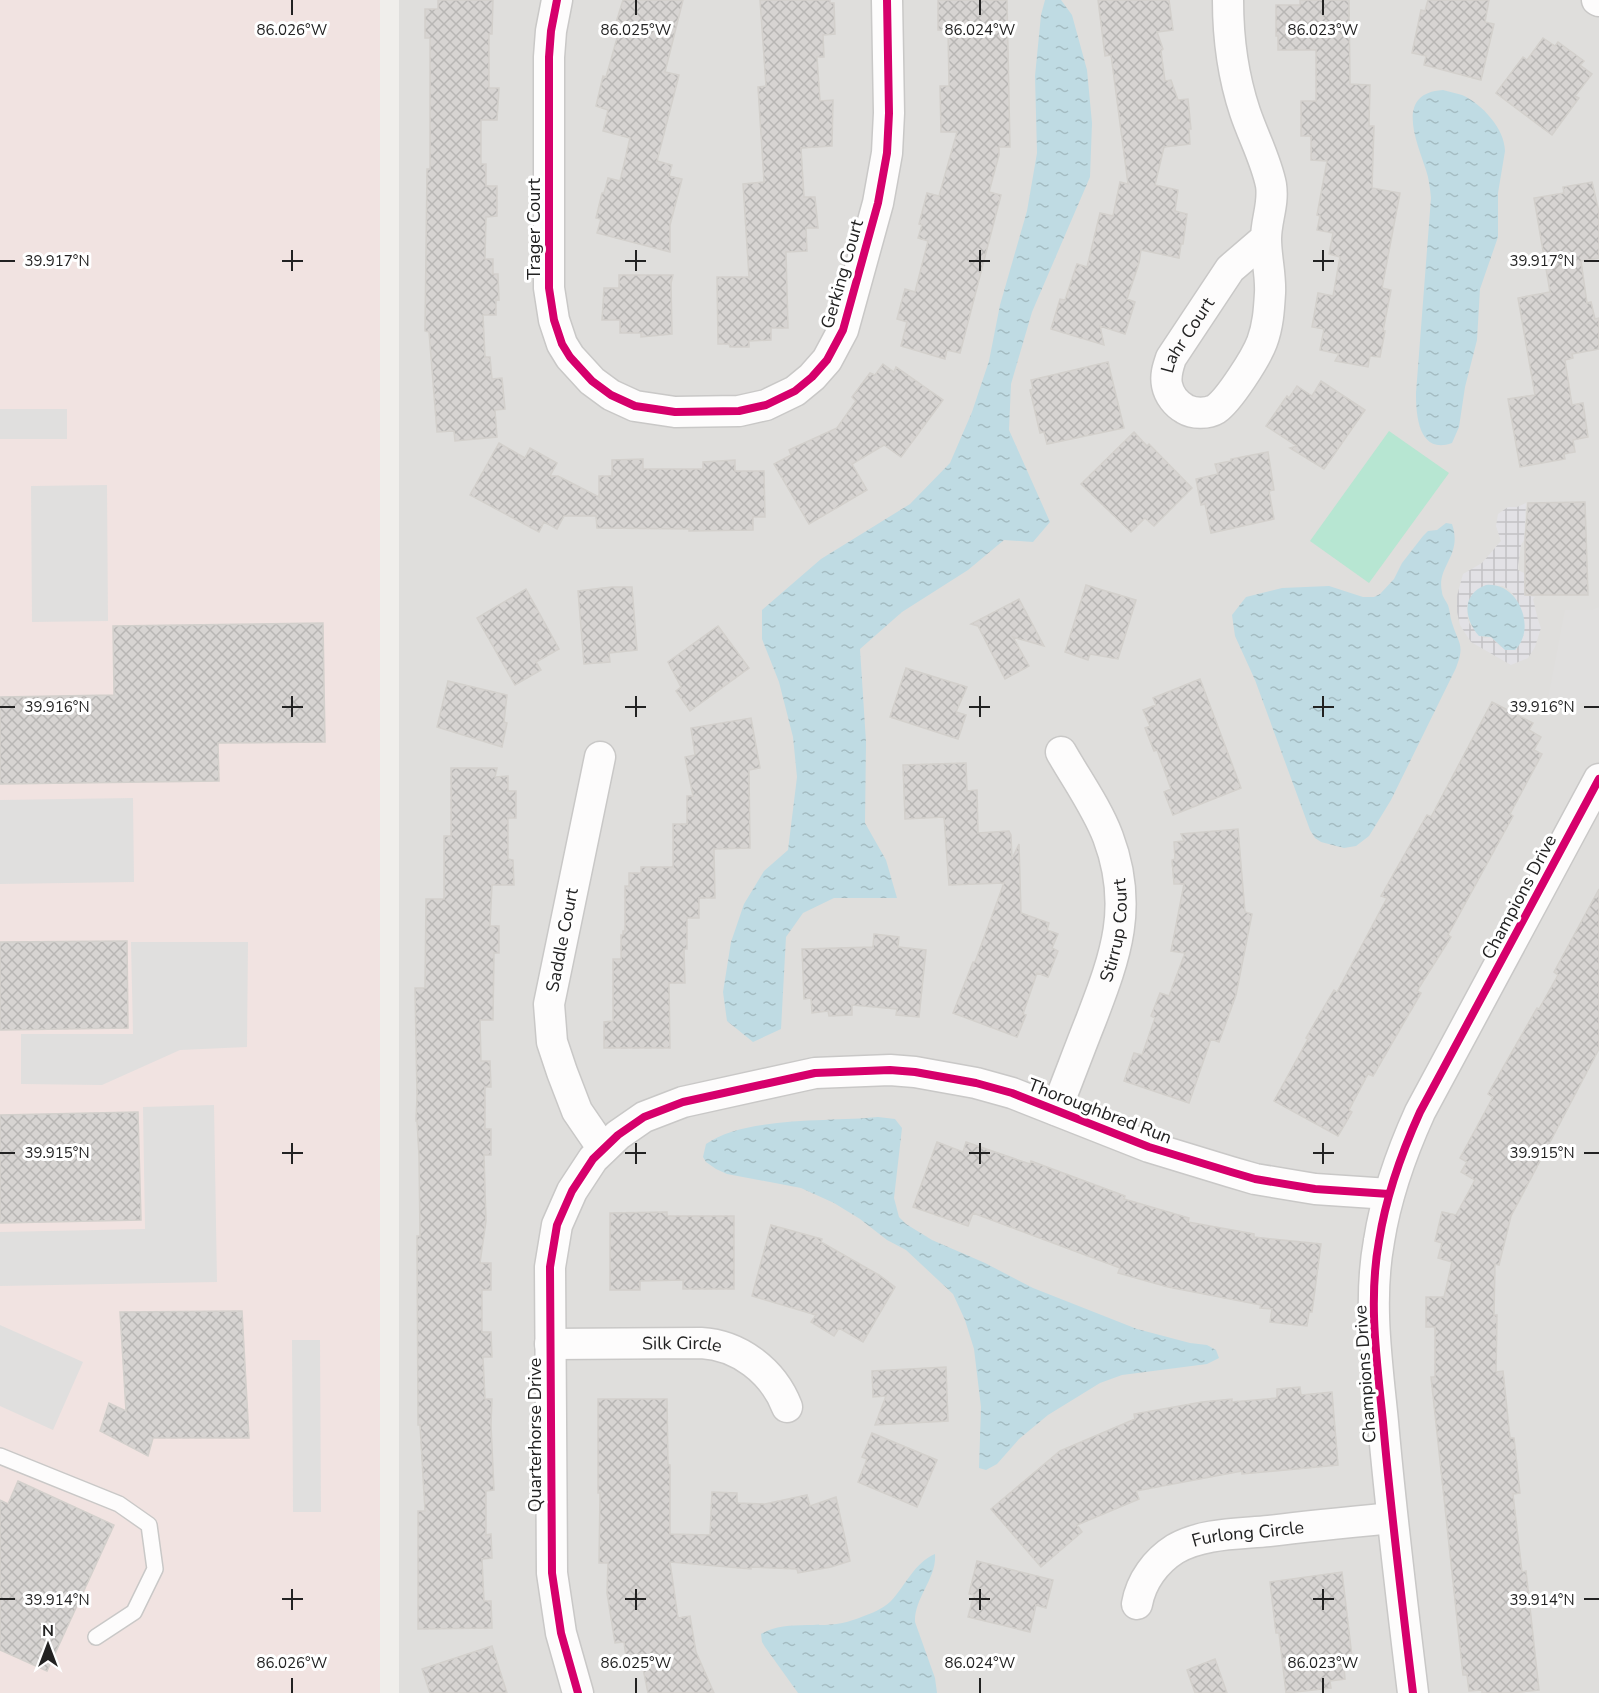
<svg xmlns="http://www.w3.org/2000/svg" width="1599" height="1693" viewBox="0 0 1599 1693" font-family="'Nunito Sans',sans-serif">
<defs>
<pattern id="plaza-grid" width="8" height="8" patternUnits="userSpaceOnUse" patternTransform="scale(1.5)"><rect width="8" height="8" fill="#e2e1e5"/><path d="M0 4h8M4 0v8" fill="none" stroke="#c2c1c4"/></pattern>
<pattern id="water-ripples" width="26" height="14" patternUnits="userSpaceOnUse" patternTransform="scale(1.5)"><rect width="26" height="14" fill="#bfdbe3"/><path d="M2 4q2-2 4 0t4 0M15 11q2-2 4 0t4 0" fill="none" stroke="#a4bcc2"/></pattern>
<pattern id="building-cross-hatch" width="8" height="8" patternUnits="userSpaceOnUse" patternTransform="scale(1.5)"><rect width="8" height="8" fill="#d7d4d2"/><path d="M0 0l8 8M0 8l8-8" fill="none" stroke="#b8b6b4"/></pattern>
</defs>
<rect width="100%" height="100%" fill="#f0eeeb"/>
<path fill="#dfdedc" d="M399,0h1200v1693h-1200z"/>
<path fill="#f1e3e1" d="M0,0h380v1693h-380z"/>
<path fill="#b7e6d2" d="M1389,431l60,42 -80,110 -59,-42z"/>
<path fill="#e0dfde" d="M0,409h67v30h-67z
M107,485l1,136 -76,1 -1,-136z
M1599,607v102l-11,-5 -40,-5 17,-89h27z
M133,798l1,84 -134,2v-84z
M131,942h117l-1,105 -67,3 -78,35 -81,-1v-50h112z
M214,1105l3,177 -217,4v-54l145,-3 -2,-122z
M0,1325l83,37 -30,68 -53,-24z
M292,1340h28l1,172h-28z"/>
<path fill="url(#plaza-grid)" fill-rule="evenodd" d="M1526,503l-2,37 -3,5 -3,21v4l6,3v22l11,2 -2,2 5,21 3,8 -6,19 -7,11 -17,7 -40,-23 -11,-17 -3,-13v-16l6,-22 19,-11 19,-22 -5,-15 2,-12 10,-7h9zM1486,585l17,1 5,3 5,5 9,19 1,21 -22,13 -10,-10 -7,1 -13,-12 -3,-5 -1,-15 7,-13z"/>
<path fill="url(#water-ripples)" d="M1045,0h16l11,15 15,55 5,53 -2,54 -58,135 -21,72 -2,46 41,92 -17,20 -29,-2 -36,30 -66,42 -42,37 6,93 -1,81 21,37 11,38h-63l-31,15 -17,24 -5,92 -28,13 -26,-21 -4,-29 8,-50 13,-38 20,-33 24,-21 9,-73 -4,-40 -14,-55 -17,-43v-29l59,-51 89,-55 40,-41 22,-51 17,-51 11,-56 27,-94 10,-58 -2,-77 6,-61z
M1443,90c6,2 13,3 19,5 20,9 43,34 43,56l-7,42v44l-18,52 -3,51 -12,47 -6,40 -7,16c-34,12 -36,-29 -36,-50l15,-195c-1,-10 -2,-19 -5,-28 -9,-28 -32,-77 17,-80z
M1446,523l6,1c11,32 -16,42 -10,68 0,4 4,9 6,13 2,6 2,12 4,18 7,22 13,21 4,45l-65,132 -22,36 -13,10 -12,2 -23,-6 -6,-4 -5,-8 -55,-150 -20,-44 -3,-21 14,-18 36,-9 47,-2 34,11h11l6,-3 14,-15 8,-16 21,-27 5,-5 9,-1z
M1486,585c33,-3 51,44 29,65h-10l-14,-13 -12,-1c-15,-17 -18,-42 7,-51z
M878,1117l17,2 7,9 -8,70 5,19 7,7 26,16 53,23 48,25 104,41 53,14 17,2 9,5 3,8 -12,6 -85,11 -22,8 -52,32 -29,24 -22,25 -11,6 -7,-2 2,-61 -7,-58 -9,-29 -12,-26 -47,-44 -19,-10 -27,-21 -26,-16 -33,-15 -74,-14 -11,-5 -10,-7 -3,-5 3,-13c39,-28 125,-22 172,-27z
M935,1554c2,24 -21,44 -20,68l20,56 2,15h-139l-33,-46 -3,-5 -1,-8c26,-16 64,-3 92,-14 12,-4 29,-10 38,-19 15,-16 23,-38 44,-47z"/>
<path fill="url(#building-cross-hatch)" stroke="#d3d0cc" stroke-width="1.5" d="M438,0h55l-1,34h-3v54h10l-2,32h-16v44h5v22h11v30l-11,1 -1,42h8v15h5l1,26 -3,-1v16h-13l2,42h5l2,22 10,-1 3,31 -10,1 2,27 -42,4 -1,-10 -17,1 -8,-100 -4,-1 2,-162h3v-131h-5v-29h13z
M623,0h60l-18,72 14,3 -22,86 15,4 -3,11 13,3 -12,46v27l-73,-19 4,-14 -5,-1 6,-25h2l4,-15 12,3 10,-43 -27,-7 5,-21 -12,-4 7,-30 3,1 13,-46 -5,-2z
M760,0h70v3h4l1,31 -12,1 1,22h-7l3,44 13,-1 -1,46 -31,2 3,49h11l3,31h-12l1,23 -21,1 2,76h-17v12l-22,1v6h-19l-1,-3h-11l-1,-67h32l-6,-93 21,-2 -6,-95 8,-1z
M938,0h69l3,147h-11v8l-10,37 12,3 -41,158 -13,-3 -2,9 -44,-13 6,-24 -10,-3 8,-30 10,3 13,-51 -10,-3 4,-13 -3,-1 8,-31 12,3 18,-64h-16l-1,-46h9l-1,-56h-10z
M1098,0h71l4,30 -16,2 6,17 -2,2 4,30 6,-1 7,20 10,-1 3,30h-2l1,15 -26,3 -9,38 23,5 -3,21 12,3 -4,30h-2l-2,14 -38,-8 -2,13 -12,36 8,3 -10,32 -25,-8 4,19 -53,-16 9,-30 5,1 12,-36 10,3 13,-54 13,3 7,-34 8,2 -17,-129 -6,1z
M1300,0h49l1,84 20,1 -1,41h5l-2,62 28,5 -18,95 9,2 -8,41h2l-5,26 -10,-1 -2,11 -33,-6 4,-7 -19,-4 4,-21 -12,-2 6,-34 15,3 7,-39 -11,-3 4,-21 -16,-3 3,-14 -3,-1 10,-54 -16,-1v-24h-10v-35h15v-51h-38v-14h-2v-31h24z
M1428,0h61l-4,22 9,2 -13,56 -57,-15 2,-9 -14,-3 9,-43 4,1z
M1543,38l12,8 3,-4 26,19 -4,4 12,9 -17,22 4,2 -27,37 -56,-42 27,-36 4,3z
M1592,182l7,30v46l-18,3 6,42 4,-1 4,17 4,-1v31l-27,5 1,4 -8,2 7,45 11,-2 5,34 -15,3 2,12 -11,2 1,5 -45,8 -12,-68 27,-4 -17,-97 32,-6 -16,-94 30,-5 -1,-6z
M619,275h54l-2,8 1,51 -31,3v-4h-21v-13h-18l2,-32h15z
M1108,362l16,66 -77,16 -3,-12 -4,1 -10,-43 3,-1 -2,-9z
M883,364l11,8 2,-5 47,33 -42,57 -17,-12 -32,19 15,26 -58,34 -35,-60 17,-9 -2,-5 48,-22 19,-27 -4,-4 18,-24 5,2z
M1321,381l44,29 -41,59 -34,-21 7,-2 -31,-20 21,-30 2,2 8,-12 15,10z
M1134,432l13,14 2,-2 43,44 -38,38 -9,-8 -14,14 -50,-48z
M499,443l26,15 5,-10 27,15 -7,13h8l41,21v-21h13v-16l31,-1v10h60v-7l32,-2v11h29l1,46h-12v13l-64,1v-2l-92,-1 -1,-12h-32l-7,13 -13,-7 -5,10 -69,-37z
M1268,452l6,38 -5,1 5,28 -63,14 -6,-29 -4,1 -5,-26 22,-5 -3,-10 16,-3v-2z
M1585,502l3,93h-63v-55l3,-37z
M1086,585l50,15 -18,59 -28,-5 -2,6 -23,-8z
M612,587h20l5,63 -28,3 1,9 -26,2 -6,-73z
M526,589l33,60 -23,13 5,8 -26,15 -38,-67z
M1019,599l25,47 -31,-9 16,29 -24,13 -27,-53 -7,-2z
M323,623l2,119 -107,1 1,38 -219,3v-87l114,-2 -1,-69z
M718,626l31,42 -59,43 -14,-20 5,-4 -13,-25z
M906,668l61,19 -11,25 10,3 -8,24 -68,-22z
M1200,679l41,109 -68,27 -9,-23 7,-3 -14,-39 -3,1 -9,-23 5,-2 -7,-16 13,-5 -3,-7z
M448,681l59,14 -3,27 3,1 -5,24 -65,-20z
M1492,702l41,21 -4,7 12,7 -7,13 8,4 -32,60 3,2 -65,119 3,2 -34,54 4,2 -48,83 -5,-2 -19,36 3,2 -14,24 -64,-35 34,-62 -2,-1 28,-48 3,2 50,-94 -6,-2 46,-81 4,2z
M751,718l9,50 -11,2 1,78 -36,1 1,49h-16v20h-12v31h-3l1,34h-16l1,65h-66v-26l9,-1v-62h8v-24h2v-4h2v-45h4v-13h12v-6h32v-43h14v-28h6l-8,-39 10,-2 -4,-27z
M966,763l1,28 10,-1 1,43 31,-2 2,4 1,24 7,-15 2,69 28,10 -2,7 11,4 -6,14 6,3 -10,26 -11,-4 -14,41 3,1 -9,22 -64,-24 20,-51h2l29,-79 -55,2 -5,-68 -39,2 -2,-54z
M451,768h46l-2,9 13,-1v15h8v27h-8v41l5,1 1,25h-22l-2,41h9v27h-5l-1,67h-13l1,41h9l1,26h-6v42h6v26h-7l2,66 -6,42h11v27h-9v42h9l1,25h-9l2,42h7l-1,26 3,65 -8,1v44l5,-1 1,24 -10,1 2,42h7l1,27 -74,1v-118h7l-5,-86h-2l-1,-189h3l-1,-80 -2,-35h-1l1,-25 -2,-108h10l1,-89h18v-63h7z
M1238,829l7,83 7,2 -16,81 -17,47 -8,-3 -22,64 -65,-22 10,-28 8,2 13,-37 -4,-2 9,-23 9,3 16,-43 -14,-2 13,-67h-10l-2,-24 3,-1 -1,-17 10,-1 -3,-7z
M1599,889v160l-88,167 -12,49 -4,-1 -1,51h3l-1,57 7,-1 7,67h4l6,55 -7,1 9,78 4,-1 13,119 -28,3h-29v-3l-13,1 -2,-16h-4l-32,-298h4v-50h-9v-30h18l8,-35 -14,-4 4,-15 -7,-2 7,-29 14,3 19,-35 -14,-8 6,-10 -7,-4 33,-61 -5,-3 49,-86 2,1 19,-34 -4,-3z
M874,934l25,3 -1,10 28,3 -7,67 -23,-2 1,-6 -45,-4v10l-23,1 -1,-5 -16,2 -1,-15 -7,1 -2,-50 71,-2z
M127,941l1,87 -128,2v-88z
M138,1112l3,108 -141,3v-108z
M937,1142l26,10 3,-10 64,22 1,-3 94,35 -1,3 65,19 -1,4 66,12v3l67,7 -9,68h-3l-2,14 -37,-4 2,-13 -12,-1 1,-3 -93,-18 -50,-14 2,-5 -147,-55 -5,13 -55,-19z
M667,1212v4h67v73h-51v-9l-43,1v9h-30v-77z
M771,1225l51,14 -1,3 58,33 16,12 -32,55 -24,-14 -5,8 -23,-14 5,-7 -64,-19z
M242,1311l7,127h-96l-5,18 -48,-25 9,-28 17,8 -6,-99z
M946,1367l2,54 -73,4 11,-29 -13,1 -1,-26z
M1300,1387l1,8 31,-3 6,73 -96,9v-3l-106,20 3,8 -62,26 5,7 -41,35 -50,-58 69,-58 75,-32 -1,-5 68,-12 30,-3v3l45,-4v-9z
M598,1399h69l1,66h2v69l40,1 2,-43 25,1v10l28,1 42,-9 3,11 26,-9 14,64 -19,6 -33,6 -1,-4 -46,-2v2l-81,-7 8,56 12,-2 6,36 18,41h-66l-8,-39 -14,3 -2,-15 -9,1 -8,-50 1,-30h-9l1,-70h-2z
M872,1433l65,27 -20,47 -59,-25 9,-23 -5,-2z
M18,1481l96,44 -67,146 -47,-21v-150l8,4z
M977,1561l76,19 -7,28 -10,-3 -6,27 -62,-15 6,-22 -5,-1z
M1342,1572l11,93 -9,1 1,13 -15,2 1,7 -45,5 -7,-60h-3l-6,-51z
M492,1646l15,47h-77l-8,-24z
M1215,1659l12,34h-32l-8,-23z"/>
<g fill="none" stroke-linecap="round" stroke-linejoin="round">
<g stroke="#c9c8c7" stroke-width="18">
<path id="lane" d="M0,1456l119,48 30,21 6,44 -21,43 -38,25"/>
</g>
<g stroke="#c9c8c7" stroke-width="33">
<g id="street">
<path d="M557,0l-6,31 -2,26v231l5,32 8,24 8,13 22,24 19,14 24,11 40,6 64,-1 27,-6 29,-14 17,-14 15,-17 16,-30 35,-127 9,-50 2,-40 -2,-113"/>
<path id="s1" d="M1228,0c0,38 5,76 17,112 8,24 21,48 26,73 3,19 -5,35 -5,54 0,18 5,36 4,54 -1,17 -2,33 -8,49 -6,16 -33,58 -46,67 -8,5 -23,5 -31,0 -9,-5 -16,-14 -18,-24 -2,-10 1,-18 4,-27l59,-89 36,-31"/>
<path d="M1597,0l2,1"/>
<path d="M600,757l-51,247 3,38 10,30 15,39 26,38"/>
<path id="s2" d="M1056,1110c12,-30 23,-60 35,-90 25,-65 43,-114 17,-183 -11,-29 -31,-57 -47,-85"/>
<path id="s3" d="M550,1344l151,-1c38,2 72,28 86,64"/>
<path id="s4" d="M1137,1604c4,-23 19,-43 38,-55 27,-16 64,-15 94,-18 41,-5 82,-9 123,-13"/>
<path d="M578,1693l-17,-60 -9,-60 -2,-306 7,-42 15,-34 21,-32 25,-24 26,-18 39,-15 132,-29 75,-3 25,2 61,11 36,10 137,54 82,25 24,7 60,10 74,5"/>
<path d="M1413,1693c-11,-90 -22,-180 -30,-271 -6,-60 -15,-121 -4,-181 7,-45 22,-87 41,-129l179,-333"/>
</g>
</g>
<use href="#lane" stroke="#fdfcfc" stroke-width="15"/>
<use href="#street" stroke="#fdfcfc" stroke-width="30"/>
<g stroke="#fff" stroke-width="11">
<path id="cycleway" d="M557,0l-6,31 -2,26v231l5,32 8,24 8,13 22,24 19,14 24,11 40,6 64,-1 27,-6 29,-14 17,-14 15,-17 16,-30 35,-127 9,-50 2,-40 -2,-113
M578,1693l-17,-60 -9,-60 -2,-306 7,-42 15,-34 21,-32 25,-24 26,-18 39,-15 132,-29 75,-3 25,2 61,11 36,10 137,54 82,25 24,7 60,10 74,5
M1413,1693c-11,-90 -22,-180 -30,-271 -6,-60 -15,-121 -4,-181 7,-45 22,-87 41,-129l179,-333"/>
</g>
<use href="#cycleway" stroke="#d6006c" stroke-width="8"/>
</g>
<path fill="none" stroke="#222" stroke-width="2" d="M292,0v15M636,0v15M980,0v15M1323,0v15M292,250v21M636,250v21M980,250v21M1323,250v21M0,261h15M282,261h21M625,261h21M969,261h21M1313,261h21M1584,261h15M292,696v21M636,696v21M980,696v21M1323,696v21M0,707h15M282,707h21M625,707h21M969,707h21M1313,707h21M1584,707h15M292,1143v21M636,1143v21M980,1143v21M1323,1143v21M0,1153h15M282,1153h21M625,1153h21M969,1153h21M1313,1153h21M1584,1153h15M292,1589v21M636,1589v21M980,1589v21M1323,1589v21M0,1599h15M282,1599h21M625,1599h21M969,1599h21M1313,1599h21M1584,1599h15M292,1678v15M636,1678v15M980,1678v15M1323,1678v15"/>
<g text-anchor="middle" stroke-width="6" stroke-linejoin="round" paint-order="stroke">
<g font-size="18" fill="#222" stroke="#fff">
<text transform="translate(534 229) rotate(-90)" y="6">Trager Court</text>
<text transform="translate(842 274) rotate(-74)" y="6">Gerking Court</text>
<text dy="6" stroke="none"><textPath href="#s1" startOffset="550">Lahr Court</textPath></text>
<text transform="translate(1519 897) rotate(-62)" y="6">Champions Drive</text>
<text dy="6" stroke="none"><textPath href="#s2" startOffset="190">Stirrup Court</textPath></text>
<text transform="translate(562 940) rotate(-79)" y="6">Saddle Court</text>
<text transform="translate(1100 1111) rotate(21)" y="6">Thoroughbred Run</text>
<text dy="6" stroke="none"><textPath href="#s3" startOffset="132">Silk Circle</textPath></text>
<text transform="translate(1365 1374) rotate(-94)" y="6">Champions Drive</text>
<text transform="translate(535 1435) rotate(-90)" y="6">Quarterhorse Drive</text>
<text dy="6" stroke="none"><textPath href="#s4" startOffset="144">Furlong Circle</textPath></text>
</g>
</g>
<g font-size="15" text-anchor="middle" fill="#222" stroke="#fff" stroke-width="6" stroke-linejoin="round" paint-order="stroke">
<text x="292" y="35">86.026°W</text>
<text x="636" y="35">86.025°W</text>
<text x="980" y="35">86.024°W</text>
<text x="1323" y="35">86.023°W</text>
<text x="57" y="266">39.917°N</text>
<text x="1542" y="266">39.917°N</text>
<text x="57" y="712">39.916°N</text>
<text x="1542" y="712">39.916°N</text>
<text x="57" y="1158">39.915°N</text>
<text x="1542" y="1158">39.915°N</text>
<text x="57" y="1605">39.914°N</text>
<text x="1542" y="1605">39.914°N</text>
<text x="292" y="1668">86.026°W</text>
<text x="636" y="1668">86.025°W</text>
<text x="980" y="1668">86.024°W</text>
<text x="1323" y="1668">86.023°W</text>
</g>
<g transform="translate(48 1645)" stroke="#ffffff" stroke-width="4.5" paint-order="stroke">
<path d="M0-4.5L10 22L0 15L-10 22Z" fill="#222222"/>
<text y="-9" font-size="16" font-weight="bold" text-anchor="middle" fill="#222222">N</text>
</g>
</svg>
